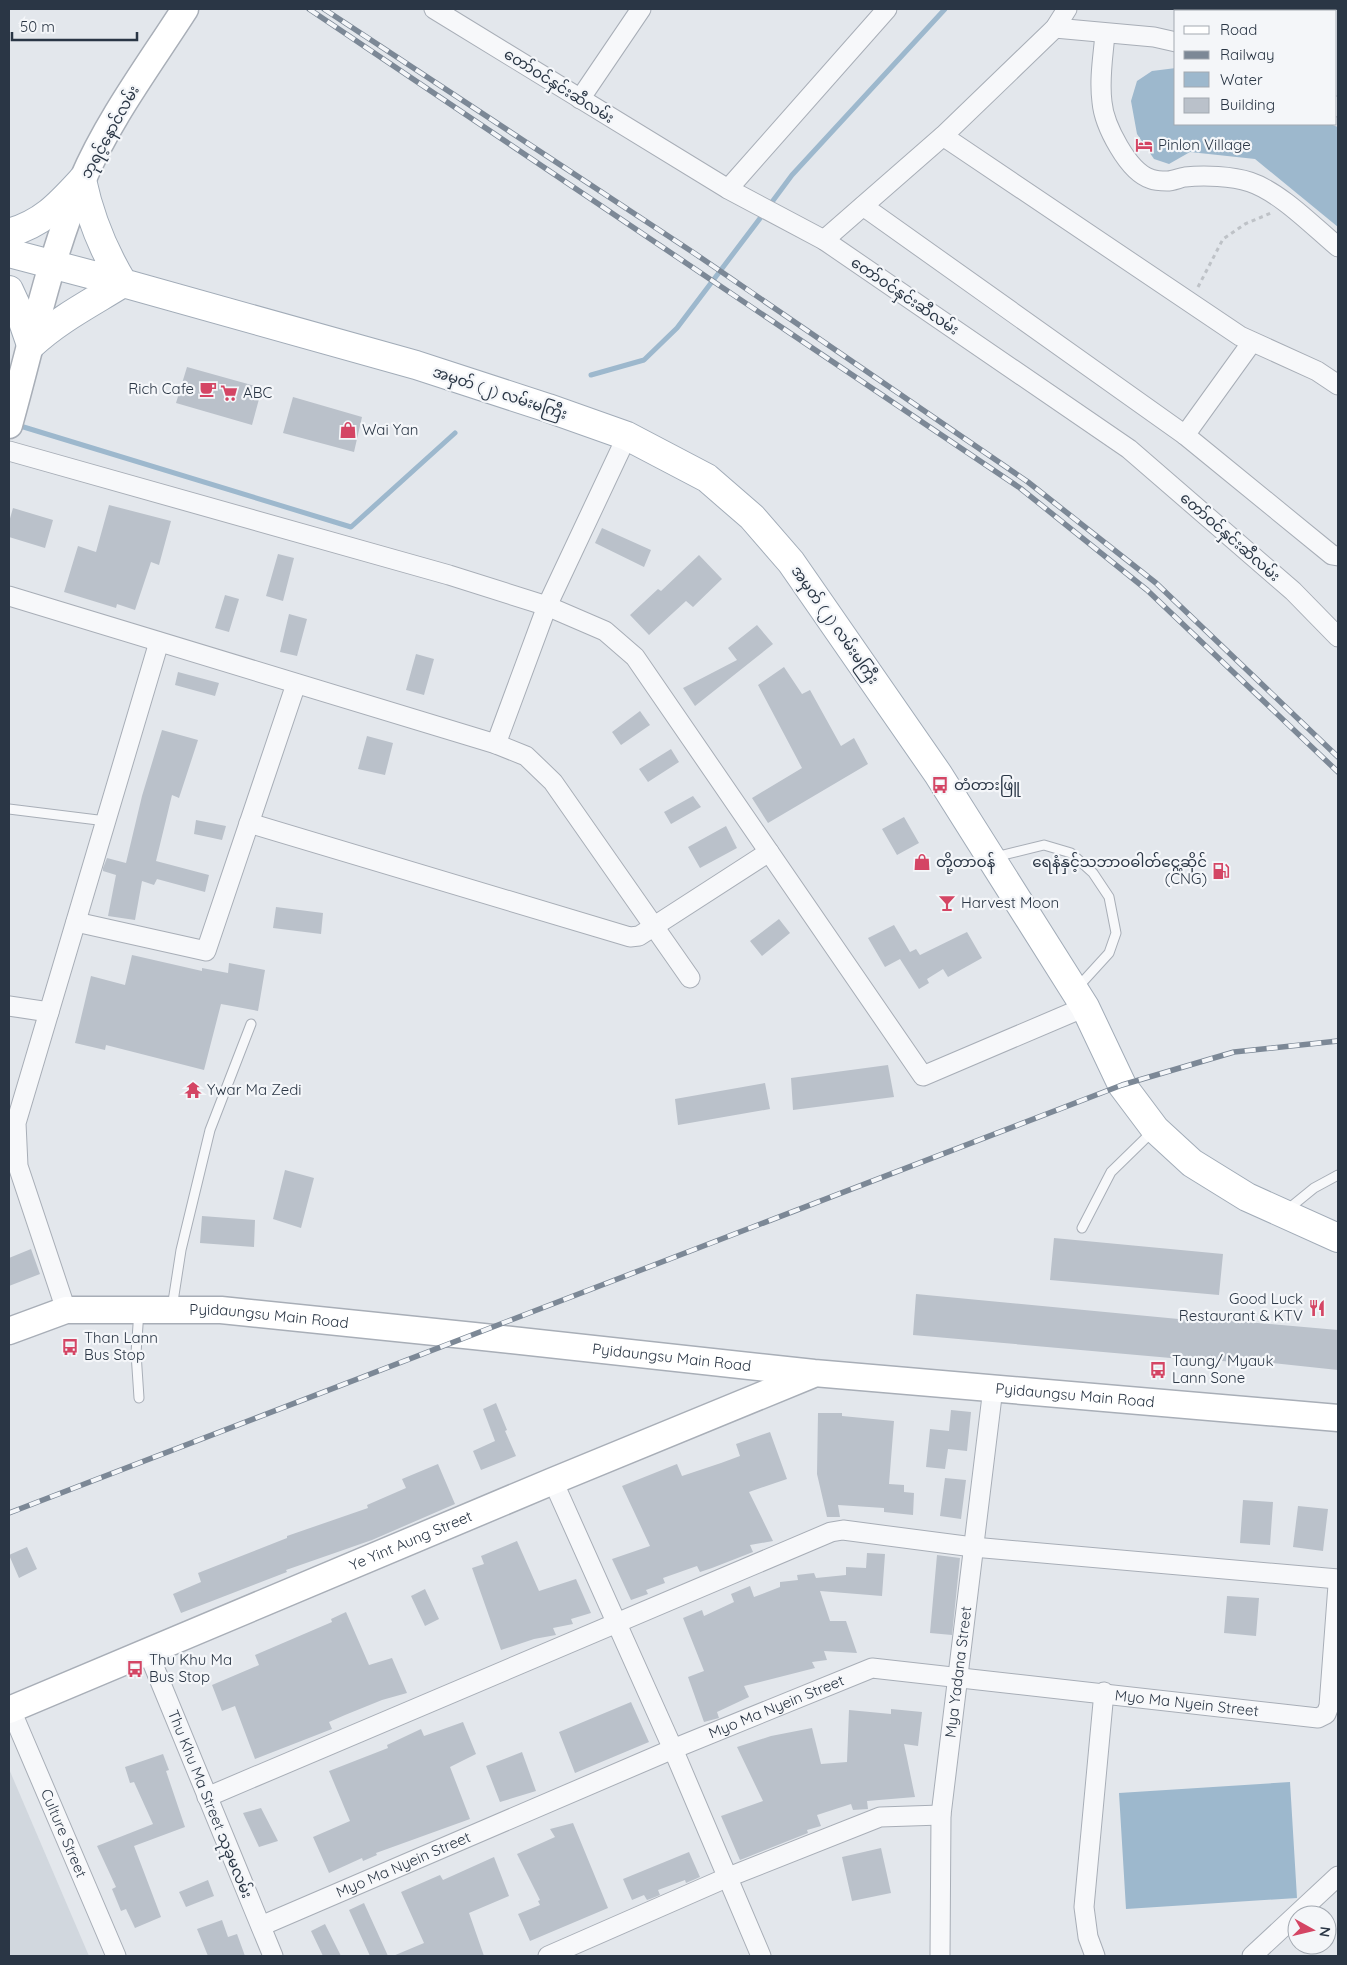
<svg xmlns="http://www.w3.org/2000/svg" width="1347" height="1965" viewBox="0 0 1347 1965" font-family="Quicksand,'Noto Sans Myanmar',sans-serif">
<rect width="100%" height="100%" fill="#e3e7ec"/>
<path fill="#d1d7de" d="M9,1769l80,187h-80z"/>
<path fill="#9db8cd" d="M1176,68v56h154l8,3v100l-83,-68 -65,-7 -21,12 -15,-5 -17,-25 -6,-33 6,-20 15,-10z
M1290,1782l7,116 -171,11 -7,-116z"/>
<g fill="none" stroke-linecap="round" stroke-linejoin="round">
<path stroke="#9db8cd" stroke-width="5" d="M769,206l23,-31 153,-166
M591,375l53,-15 33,-32 87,-115
M17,425l334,102 104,-94"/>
</g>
<path fill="#bac1ca" d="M187,367l75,21 -10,37 -76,-22z
M293,397l69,20 -8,35 -71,-19z
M109,505l62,16 -12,44 -8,-3 -16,48 -18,-6 -1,4 -52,-16 14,-46 18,6z
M13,508l40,12 -8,28 -36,-11v-15z
M602,528l49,22 -7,17 -49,-24z
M278,554l16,4 -11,43 -17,-5z
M699,555l23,24 -29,28 -7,-6 -37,34 -19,-20 28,-26 3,2z
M225,595l14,4 -10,33 -14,-4z
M289,614l18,5 -10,37 -17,-4z
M757,625l16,19 -78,62 -12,-18 54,-28 -9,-12z
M416,654l18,5 -10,36 -18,-5z
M784,667l18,27 8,-4 31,56 13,-8 14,26 -100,59 -16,-25 50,-30 -44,-83z
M178,672l41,11 -4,13 -40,-11z
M640,711l10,14 -29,20 -9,-13z
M162,730l36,10 -19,58 -7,-3 -16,66 53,14 -4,17 -48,-13 -3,6 -12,-4 -7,39 -27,-4 8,-41 -13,-4v-3l4,-10 19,5 16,-67z
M367,736l26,7 -8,32 -27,-6z
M671,749l8,13 -31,20 -9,-13z
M693,796l8,11 -30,17 -7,-12z
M904,817l15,26 -22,12 -15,-26z
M196,820l30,6 -4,14 -28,-6z
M726,826l11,22 -37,20 -12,-21z
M276,907l47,6 -2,21 -48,-6z
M779,919l11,14 -28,23 -12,-15z
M894,925l16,27 6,-3 4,6 47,-23 15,26 -34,19 -5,-8 -16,10 2,4 -10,6 -19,-30 -15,8 -17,-29z
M132,955l70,16v-3l26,5 1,-10 36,7 -7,41 -37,-7 -17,66 -98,-25 -1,5 -30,-7 16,-67 34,9z
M888,1065l6,32 -101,13 -2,-32z
M765,1083l5,26 -92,16 -3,-26z
M285,1170l29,8 -13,50 -28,-9z
M202,1216l53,4 -1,27 -54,-4z
M1054,1238l169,16 -4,41 -169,-15z
M31,1249l9,25 -31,12v-28z
M916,1294l273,26v-3l149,13v40l-74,-8 -1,3 -81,-8v2l-269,-24z
M496,1403l11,27 -2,1 11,25 -35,14 -8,-19 22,-10 -12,-32z
M951,1410l20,2 -4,39 -19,-2 -3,20 -19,-2 4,-38 19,2z
M818,1413h24v3l52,5 -5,63 15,1v7l10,1 -1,22 -29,-3v-4l-46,-3 2,12h-13l-10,-43z
M770,1432l17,47 -38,13 24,49 -23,4 3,7 -41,16 -12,4 -3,-6 -34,12 2,5 -19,7 2,4 -17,6 -19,-41 38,-13 -28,-60 55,-22 5,12 39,-13 19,-7 -4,-12z
M438,1464l17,40 -83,36 -86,30 1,2 -106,41 -8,-19 28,-12 -3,-9 89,-35v-2l81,-28 -1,-3 39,-17 -4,-9z
M945,1478l21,2 -5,39 -21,-3z
M1243,1500l30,2 -3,43 -30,-2z
M1298,1506l30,3 -5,42 -30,-4z
M517,1541l22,50 37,-12 15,34 -20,6 2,5 -20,4 3,7 -22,4 -33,11 -29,-82 12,-4 -3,-8z
M27,1547l10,22 -18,9 -10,-23z
M867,1553l18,1 -3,42 -62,-5 10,30h16l11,32 -33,-2 3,9 -15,2 3,6 -71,18 5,11 -32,15 2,6 -15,4 -16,-45 16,-6 -21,-53 19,-8 2,6 30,-14 -3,-8 19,-8 4,11 26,-10v-5l18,-2 -1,-5 17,-2 2,5 30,-3v-8l20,1z
M937,1555l23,3 -8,77 -22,-2z
M425,1589l14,30 -14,7 -14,-30z
M1227,1596l32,2 -3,38 -32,-3z
M346,1612l23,53 23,-7 15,35 -25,7 -37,15 -16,7 3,7 -77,30 -20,-53 -13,5 -10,-26 47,-20 -4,-10 77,-33 -1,-3z
M631,1702l18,40 -74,31 -16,-41z
M891,1709l31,3 -4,34 -14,-2 11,53 -48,4 1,8 -15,1 -2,-6 -34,11 4,11 -14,4 1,3 -68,27 -19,-44 42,-15 -26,-54 34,-11 41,-8 9,36 26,-2 2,-52 42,4z
M463,1722l13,32 -26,13 20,52 -94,34 1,2 -14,6 -1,-3 -33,15 -16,-36 37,-16 -21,-50 59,-23 -1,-3 34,-16 3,7z
M522,1752l14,39 -36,11 -14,-36z
M163,1754l6,16 -3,1 19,56 -51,19 27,71 -26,11 -9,-19 -5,2 -9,-22 4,-2 -19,-41 56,-22 -19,-42 -4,1 -5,-16z
M261,1808l17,33 -19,6 -16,-34z
M573,1823l35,85 -78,33 -12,-27 22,-9 -2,-4 2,-1 -23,-46 38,-17 -5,-8z
M881,1848l10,45 -39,8 -10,-44z
M689,1852l11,25 -14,6 -1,-3 -27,10 2,5 -10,4 -3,1 -3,-5 -12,5 -9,-21z
M494,1857l15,39 -40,17 15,43h-91l31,-13 -23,-51 39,-17 3,5z
M208,1880l6,16 -28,11 -7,-15z
M364,1903l24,53h-18l-21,-46z
M222,1920l6,17 9,-3 8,22h-37l-11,-27z
M325,1924l16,32h-18l-12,-25z"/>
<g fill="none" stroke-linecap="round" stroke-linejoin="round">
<g stroke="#a8aeb7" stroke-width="11">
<path id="lane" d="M9,809l97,12
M995,857l49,-12 27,8 22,20 16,24 7,36 -7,20 -31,34
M1287,1210l27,-22 24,-13
M1082,1228l29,-56 42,-41
M172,1308l9,-58 29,-120 41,-106
M139,1311l-3,42 3,45"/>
</g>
<g stroke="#a8aeb7" stroke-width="21">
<g id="street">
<path d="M434,9l294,180 96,51 305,209 164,142 45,46"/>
<path d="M1055,28l99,9 22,5"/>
<path d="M1105,34c-2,23 -6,45 -3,68 2,23 26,70 49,77 5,2 11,2 16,2 6,0 12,-3 18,-4 19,-2 47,-1 65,5 30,10 63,44 88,65"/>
<path d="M580,99l61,-90"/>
<path d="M1336,106l2,1"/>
<path d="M943,136l297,200 77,35 21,14"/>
<path d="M728,189l159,-180"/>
<path d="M863,206l322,229 147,120 6,1"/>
<path d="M824,240l119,-104 112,-108 12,-19"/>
<path d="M1185,435l67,-93"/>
<path d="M9,451l440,124 98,31 58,25 30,26 288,419 162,-69"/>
<path d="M9,596l487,148 30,12 27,26 137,196"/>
<path d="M496,744l51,-138 80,-170"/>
<path d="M249,823l381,114 9,-1 130,-84"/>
<path d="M76,922l130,29 90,-267"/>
<path d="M9,1006l40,6"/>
<path d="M66,1310l-48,-144 -2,-43 143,-481"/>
<path d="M553,1481l120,268 88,207"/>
<path d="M148,1652l125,304"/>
<path id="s1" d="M11,1710l105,246"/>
<path d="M207,1797l624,-265 12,-2 130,17 365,32"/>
<path id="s2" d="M261,1926l412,-177 199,-81 446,50 8,-4 3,-8 9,-121"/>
<path d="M548,1956l178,-78 154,-61 61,-2"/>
<path id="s3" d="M940,1956l1,-141 52,-427"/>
<path d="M1095,1956l-7,-19 -4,-30 20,-215"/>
<path d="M1252,1956l86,-80"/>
</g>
</g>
<g stroke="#a8aeb7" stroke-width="29">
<g id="secondary">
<path d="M9,425c23,-82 40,-166 73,-244 26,-61 67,-116 103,-172"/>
<path id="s4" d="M9,1331l57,-21h155l253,26 340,37 524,45"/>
<path id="s5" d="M9,1710l544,-229 258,-106"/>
</g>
</g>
<g stroke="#a2acb8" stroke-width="30">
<path id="primary" d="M82,180c8,38 21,70 41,103
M9,233c34,-10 50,-28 73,-53
M9,253l114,30 293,82 132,43 79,28 80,42 45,39 39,45 147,212 147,233 37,78 33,44 37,34 55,34 91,41
M9,290l12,26 10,29c28,-26 60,-42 92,-62"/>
</g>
<path stroke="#bec2c7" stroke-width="3" stroke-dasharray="4 4" stroke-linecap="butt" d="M1198,287l25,-48 22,-15 26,-11"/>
<use href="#lane" stroke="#f7f8fa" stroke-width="9"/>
<use href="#street" stroke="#f7f8fa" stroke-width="19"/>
<use href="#secondary" stroke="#fff" stroke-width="26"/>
<use href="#primary" stroke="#fff" stroke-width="28"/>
<g stroke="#7c8896" stroke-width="5.5">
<path id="rail" d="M309,9l711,479 127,102 191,182
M324,9l370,244 334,229 128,101 182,174
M9,1513l1113,-428 112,-33 104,-11"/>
</g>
<use href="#rail" stroke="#f4f6f9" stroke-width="4" stroke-dasharray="11" stroke-linecap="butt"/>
</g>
<defs>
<g id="hotel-bare" transform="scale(1.35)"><path d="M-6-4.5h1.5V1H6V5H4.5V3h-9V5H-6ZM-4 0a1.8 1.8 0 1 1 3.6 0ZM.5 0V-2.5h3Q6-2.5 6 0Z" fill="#d44564" stroke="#f4f6f9" stroke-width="2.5" paint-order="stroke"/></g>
<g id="cafe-bare" transform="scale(1.35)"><path d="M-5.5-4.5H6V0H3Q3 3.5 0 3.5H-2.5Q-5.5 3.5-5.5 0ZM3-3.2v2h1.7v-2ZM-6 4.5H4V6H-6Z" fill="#d44564" stroke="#f4f6f9" stroke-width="2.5" paint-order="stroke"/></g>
<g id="supermarket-bare" transform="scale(1.35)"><path d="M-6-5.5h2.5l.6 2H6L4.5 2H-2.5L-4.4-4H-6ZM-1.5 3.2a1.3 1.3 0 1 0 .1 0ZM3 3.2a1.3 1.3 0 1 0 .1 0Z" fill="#d44564" stroke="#f4f6f9" stroke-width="2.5" paint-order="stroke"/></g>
<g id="shop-bare" transform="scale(1.35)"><path d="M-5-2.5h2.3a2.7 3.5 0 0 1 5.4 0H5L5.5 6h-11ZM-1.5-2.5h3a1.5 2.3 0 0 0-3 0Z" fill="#d44564" stroke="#f4f6f9" stroke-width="2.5" paint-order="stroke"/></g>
<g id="bus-bare" transform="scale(1.35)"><path d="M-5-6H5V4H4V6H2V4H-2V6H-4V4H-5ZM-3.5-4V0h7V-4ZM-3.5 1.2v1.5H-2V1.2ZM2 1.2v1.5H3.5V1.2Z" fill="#d44564" stroke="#f4f6f9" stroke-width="2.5" paint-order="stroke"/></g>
<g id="fuel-bare" transform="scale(1.35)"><path d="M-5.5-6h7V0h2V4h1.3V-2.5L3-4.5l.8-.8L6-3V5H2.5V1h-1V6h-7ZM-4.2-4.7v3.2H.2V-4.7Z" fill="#d44564" stroke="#f4f6f9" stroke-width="2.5" paint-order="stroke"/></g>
<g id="bar-bare" transform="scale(1.35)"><path d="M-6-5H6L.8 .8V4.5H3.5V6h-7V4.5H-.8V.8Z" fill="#d44564" stroke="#f4f6f9" stroke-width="2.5" paint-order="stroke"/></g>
<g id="temple-bare" transform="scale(1.35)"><path d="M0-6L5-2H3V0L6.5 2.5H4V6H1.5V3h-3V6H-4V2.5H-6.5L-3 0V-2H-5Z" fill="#d44564" stroke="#f4f6f9" stroke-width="2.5" paint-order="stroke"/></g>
<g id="restaurant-bare" transform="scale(1.35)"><path d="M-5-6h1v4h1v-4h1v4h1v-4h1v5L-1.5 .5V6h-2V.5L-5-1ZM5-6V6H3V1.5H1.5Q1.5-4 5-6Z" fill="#d44564" stroke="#f4f6f9" stroke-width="2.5" paint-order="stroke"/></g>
</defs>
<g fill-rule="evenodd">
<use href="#hotel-bare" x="1144" y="145"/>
<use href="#cafe-bare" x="208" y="389"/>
<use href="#supermarket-bare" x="229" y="393"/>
<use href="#shop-bare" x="348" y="430"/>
<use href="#bus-bare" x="940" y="785"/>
<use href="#shop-bare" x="922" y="862"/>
<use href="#fuel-bare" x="1221" y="871"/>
<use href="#bar-bare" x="947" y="903"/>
<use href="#temple-bare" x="193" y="1090"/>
<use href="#restaurant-bare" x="1317" y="1308"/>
<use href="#bus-bare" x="70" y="1347"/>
<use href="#bus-bare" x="1158" y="1370"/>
<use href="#bus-bare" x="135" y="1669"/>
</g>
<g text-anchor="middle" stroke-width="4.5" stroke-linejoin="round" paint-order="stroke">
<g font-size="15" fill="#2a3645" stroke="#f4f6f9">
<text transform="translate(559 86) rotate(32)" y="5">တော်ဝင်နှင်းဆီလမ်း</text>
<text transform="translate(110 132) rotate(-61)" y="5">ဘုရင့်နောင်လမ်း</text>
<text transform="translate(905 296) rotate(34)" y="5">တော်ဝင်နှင်းဆီလမ်း</text>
<text transform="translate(500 393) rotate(18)" y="5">အမှတ် (၂) လမ်းမကြီး</text>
<text transform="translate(1230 537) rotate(41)" y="5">တော်ဝင်နှင်းဆီလမ်း</text>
<text transform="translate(835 625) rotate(55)" y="5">အမှတ် (၂) လမ်းမကြီး</text>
<text dy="5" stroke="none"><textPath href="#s4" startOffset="264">Pyidaungsu Main Road</textPath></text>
<text dy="5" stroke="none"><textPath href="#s4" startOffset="669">Pyidaungsu Main Road</textPath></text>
<text dy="5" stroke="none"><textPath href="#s4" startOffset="1074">Pyidaungsu Main Road</textPath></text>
<text dy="5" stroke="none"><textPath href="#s5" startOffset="436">Ye Yint Aung Street</textPath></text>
<text dy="5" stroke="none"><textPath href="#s3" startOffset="285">Mya Yadana Street</textPath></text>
<text dy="5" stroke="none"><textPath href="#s2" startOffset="980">Myo Ma Nyein Street</textPath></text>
<text dy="5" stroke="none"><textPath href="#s2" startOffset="560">Myo Ma Nyein Street</textPath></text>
<text transform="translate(210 1804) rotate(68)" y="5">Thu Khu Ma Street သုခုမလမ်း</text>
<text dy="5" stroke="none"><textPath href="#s1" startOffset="134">Culture Street</textPath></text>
<text dy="5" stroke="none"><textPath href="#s2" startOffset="155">Myo Ma Nyein Street</textPath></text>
</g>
<g font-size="15" fill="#2a3645" stroke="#f4f6f9" text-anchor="start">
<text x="1158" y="150">Pinlon Village</text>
<text x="194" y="394" text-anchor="end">Rich Cafe</text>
<text x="243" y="398">ABC</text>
<text x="362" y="435">Wai Yan</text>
<text x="954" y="790">တံတားဖြူ</text>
<text x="936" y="867">တို့တာဝန်</text>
<text x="1207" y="867" text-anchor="end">ရေနံနှင့်သဘာဝဓါတ်ငွေ့ဆိုင်<tspan x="1207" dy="17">(CNG)</tspan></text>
<text x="961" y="908">Harvest Moon</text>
<text x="207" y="1095">Ywar Ma Zedi</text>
<text x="1303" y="1304" text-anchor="end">Good Luck<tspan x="1303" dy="17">Restaurant &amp; KTV</tspan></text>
<text x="84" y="1343">Than Lann<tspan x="84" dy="17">Bus Stop</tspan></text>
<text x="1172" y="1366">Taung/ Myauk<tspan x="1172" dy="17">Lann Sone</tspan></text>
<text x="149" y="1665">Thu Khu Ma<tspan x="149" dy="17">Bus Stop</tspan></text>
</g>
</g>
<rect width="1347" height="1965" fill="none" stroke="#2a3645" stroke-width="20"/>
<rect x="1174" y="10" width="162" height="115" fill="#f4f6f9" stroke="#a3a9b1"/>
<rect x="1184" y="26" width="25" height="8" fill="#ffffff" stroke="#a3a9b1"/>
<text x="1220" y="35" font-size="15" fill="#2a3645">Road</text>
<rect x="1184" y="51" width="25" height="8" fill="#7c8896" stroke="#a3a9b1"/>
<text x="1220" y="60" font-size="15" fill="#2a3645">Railway</text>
<rect x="1184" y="72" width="25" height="15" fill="#9db8cd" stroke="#a3a9b1"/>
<text x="1220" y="85" font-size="15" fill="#2a3645">Water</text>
<rect x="1184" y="98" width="25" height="15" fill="#bac1ca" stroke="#a3a9b1"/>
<text x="1220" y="110" font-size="15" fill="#2a3645">Building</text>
<g transform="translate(1312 1930) rotate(98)"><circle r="24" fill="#f4f6f9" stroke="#a3a9b1"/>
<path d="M0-4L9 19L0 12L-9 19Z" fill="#d44564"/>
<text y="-8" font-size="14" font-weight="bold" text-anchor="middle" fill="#2a3645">N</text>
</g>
<path d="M12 32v8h125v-8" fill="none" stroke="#2a3645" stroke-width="2.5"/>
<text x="20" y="32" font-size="15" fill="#2a3645" stroke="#f4f6f9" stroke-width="4" paint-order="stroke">50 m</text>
</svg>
